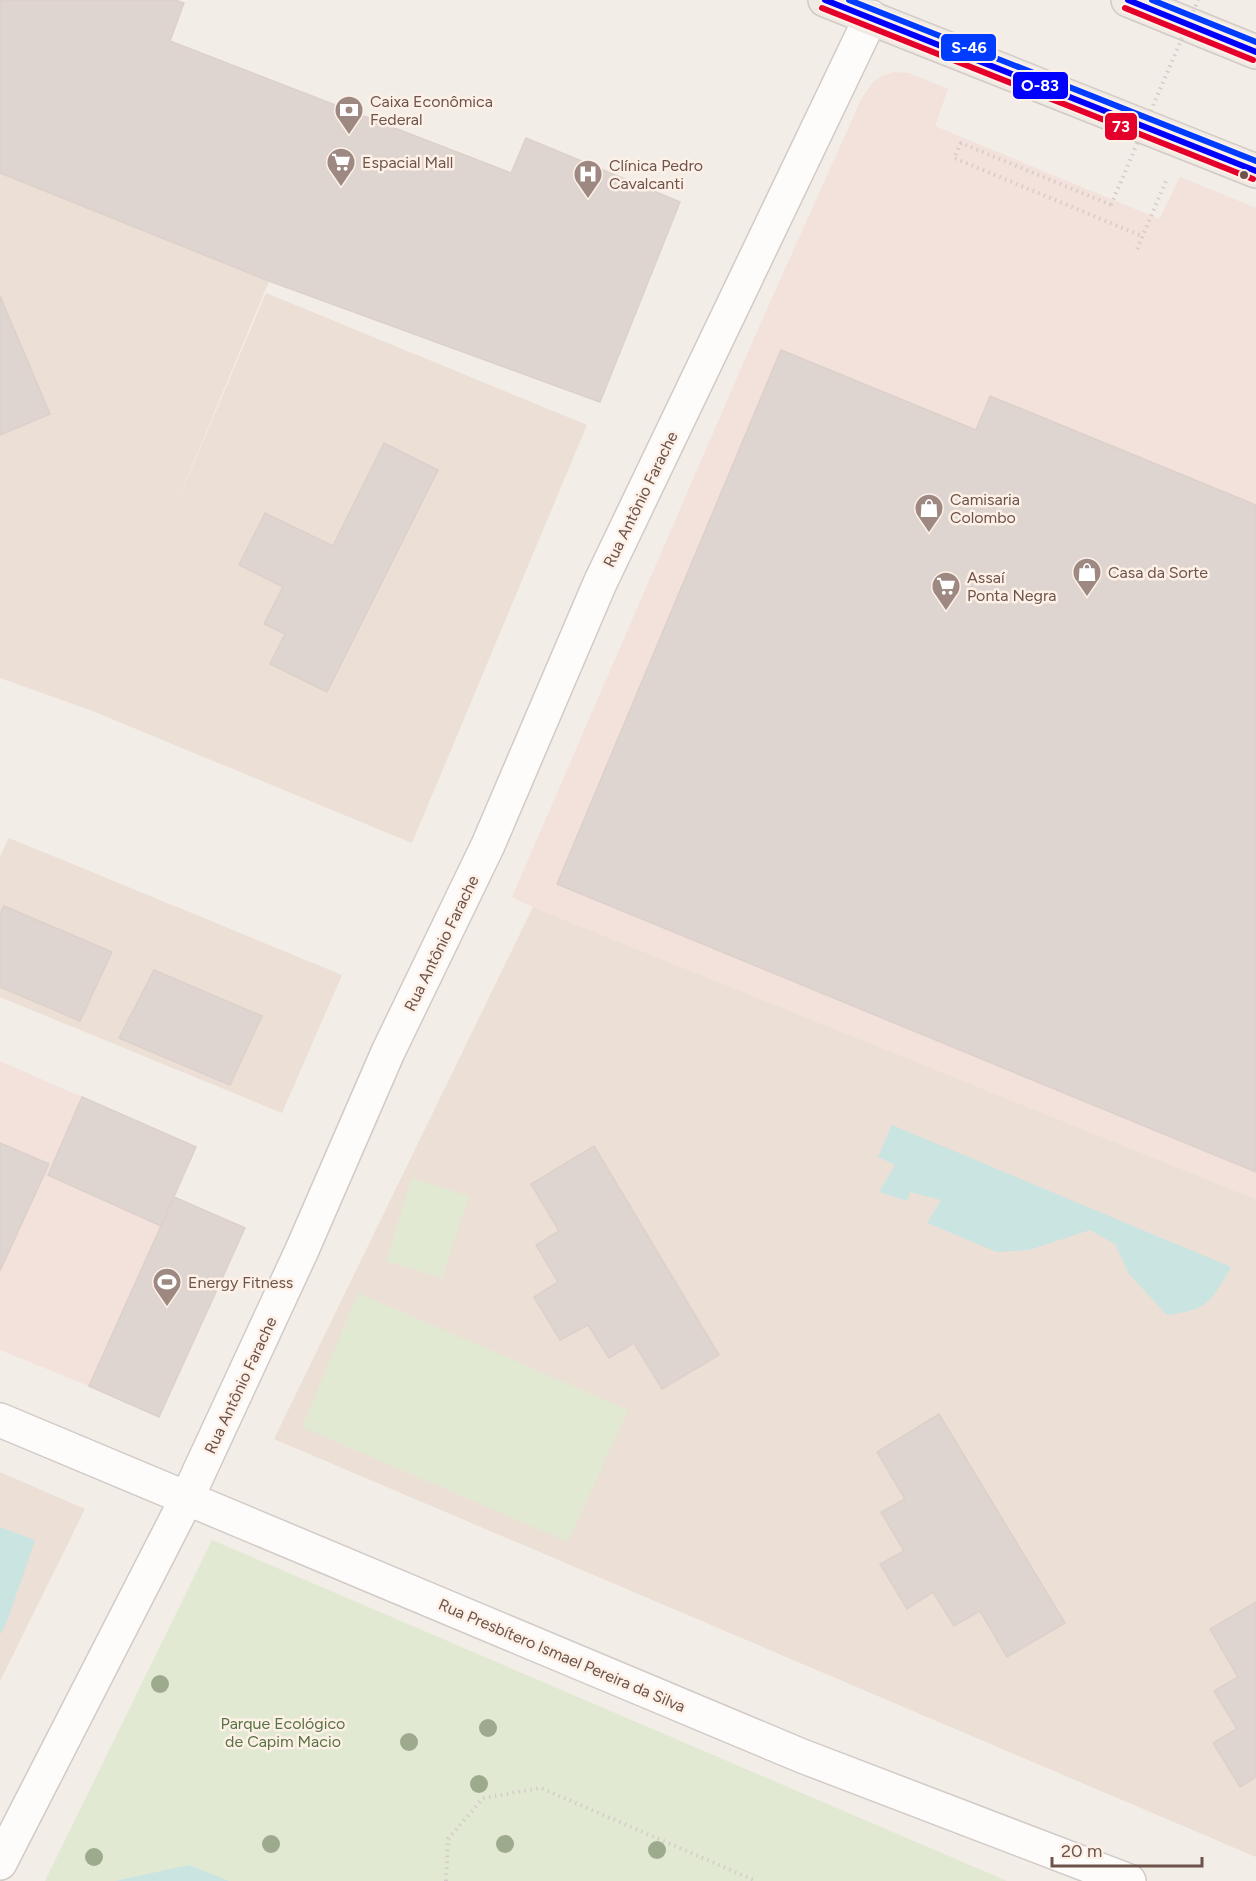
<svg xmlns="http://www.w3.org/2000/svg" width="1256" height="1881" viewBox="0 0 1256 1881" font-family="Figtree,sans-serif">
<rect width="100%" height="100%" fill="#f3ede7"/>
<path fill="#ecdfd5" d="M0,173l269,108 -107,257 104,-245 321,132 -175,418 -322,-133 -90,-32z
M9,838l333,137 -60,138 -282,-116v-141z
M533,907l723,292v658l-982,-418z
M0,1472l85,37 -85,172z"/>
<path fill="#f3e1db" d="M894,72l15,1 39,16 -13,37 224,93 21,-42 76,31v991l-723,-292 -21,-10 247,-570 102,-227 12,-18 9,-6z
M0,1061l196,86 -22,50 71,31 -86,189 -70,-31 -89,-36z"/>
<path fill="#e2e9d3" d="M412,1178l57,18 -27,82 -56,-17z
M358,1293l270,117 -60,132 -266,-115z
M212,1540l795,341h-962z"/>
<path fill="#cae4e2" d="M892,1125l339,142c-20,35 -23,43 -64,48l-38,-41 -14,-30 -25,-14 -61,20 -32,2 -70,-29 14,-23 -31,-8 -3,9 -28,-9 16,-27 -17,-8z
M0,1527l35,13 -27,79 -8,16z
M189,1865l40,16h-114z"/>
<path fill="#dfd5d0" stroke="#dcd0ca" stroke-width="1.5" d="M0,0h175l9,3 -14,38 341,132 15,-35 154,64 -80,200 -331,-121 -269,-108z
M0,296l50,118 -50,21z
M781,350l195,80 14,-34 266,109v667l-699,-288z
M384,443l54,27 -111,222 -57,-28 15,-30 -21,-10 19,-37 -44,-22 26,-52 68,33z
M4,906l108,46 -32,69 -80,-34v-73z
M154,970l108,46 -32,69 -111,-47z
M82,1097l114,50 -35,79 -113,-51z
M0,1143l49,21 -49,107z
M594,1146l125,209 -57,34 -28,-46 -25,15 -21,-33 -28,15 -26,-43 24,-15 -22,-37 23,-14 -28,-47z
M174,1197l71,31 -86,189 -70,-31z
M939,1414l126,209 -58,34 -27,-46 -26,15 -21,-34 -26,17 -27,-45 24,-13 -23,-39 24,-13 -28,-47z
M1256,1602v175l-16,10 -27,-44 24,-14 -23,-38 24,-14 -28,-48z"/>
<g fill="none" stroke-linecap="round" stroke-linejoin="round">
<g stroke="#d2cac6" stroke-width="36">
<path id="minor" d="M0,1420l802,336 327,125
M0,1863l187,-365 115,-248 86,-198 100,-207 112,-262 271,-566"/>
</g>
<g stroke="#d3c9c5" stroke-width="36">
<path id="major" d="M825,0l431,171
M1128,0l128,52"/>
</g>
<path stroke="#d5ccc9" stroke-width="4" stroke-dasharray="1.5 4.5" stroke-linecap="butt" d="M1111,205l-150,-62 -7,15 188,78
M1137,249l29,-68
M446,1881l2,-42 35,-41 58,-10 215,93"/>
<use href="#minor" stroke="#fdfcfb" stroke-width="33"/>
<use href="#major" stroke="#f0eae4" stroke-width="33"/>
<path stroke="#d5ccc9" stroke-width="4" stroke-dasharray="1.5 4.5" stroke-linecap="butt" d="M1111,205l87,-205"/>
<g stroke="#fdf1e7" stroke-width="10">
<path id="bus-1" d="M825,0l431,171
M1128,0l128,52"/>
</g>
<g stroke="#fdf1e7" stroke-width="10">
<path id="bus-2" d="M822,8l431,171
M1125,8l128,52"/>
</g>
<g stroke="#fdf1e7" stroke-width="10">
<path id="bus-3" d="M849,0l407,161
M1152,0l104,42"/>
</g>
<use href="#bus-1" stroke="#00f" stroke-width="6"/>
<use href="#bus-2" stroke="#e4002b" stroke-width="6"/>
<use href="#bus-3" stroke="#003cff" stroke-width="6"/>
</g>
<g fill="#9eaa8d">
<circle cx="160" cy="1684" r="9"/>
<circle cx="488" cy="1728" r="9"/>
<circle cx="409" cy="1742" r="9"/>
<circle cx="479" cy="1784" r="9"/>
<circle cx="271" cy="1844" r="9"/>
<circle cx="505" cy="1844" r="9"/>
<circle cx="657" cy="1850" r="9"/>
<circle cx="94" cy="1857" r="9"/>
</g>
<defs>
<g id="bank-pin" transform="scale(1.5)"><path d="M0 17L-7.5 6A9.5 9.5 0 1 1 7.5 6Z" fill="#9d8982" stroke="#fdf1e7"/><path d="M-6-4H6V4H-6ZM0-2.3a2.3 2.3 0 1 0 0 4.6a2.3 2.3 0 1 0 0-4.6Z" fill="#fff"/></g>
<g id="supermarket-pin" transform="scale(1.5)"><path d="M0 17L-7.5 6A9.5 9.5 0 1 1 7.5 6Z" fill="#9d8982" stroke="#fdf1e7"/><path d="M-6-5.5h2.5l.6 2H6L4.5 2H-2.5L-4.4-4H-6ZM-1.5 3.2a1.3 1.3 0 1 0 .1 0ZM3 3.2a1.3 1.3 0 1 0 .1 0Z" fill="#fff"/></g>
<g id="hospital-pin" transform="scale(1.5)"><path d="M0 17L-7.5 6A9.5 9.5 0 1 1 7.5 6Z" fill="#9d8982" stroke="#fdf1e7"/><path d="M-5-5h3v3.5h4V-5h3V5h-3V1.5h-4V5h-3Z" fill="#fff"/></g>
<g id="shop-pin" transform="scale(1.5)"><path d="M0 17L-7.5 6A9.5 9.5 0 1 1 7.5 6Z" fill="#9d8982" stroke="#fdf1e7"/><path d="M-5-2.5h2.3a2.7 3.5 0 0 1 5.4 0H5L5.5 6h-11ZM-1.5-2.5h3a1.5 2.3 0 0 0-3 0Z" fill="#fff"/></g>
<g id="stadium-pin" transform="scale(1.5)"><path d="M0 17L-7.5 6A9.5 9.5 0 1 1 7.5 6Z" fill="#9d8982" stroke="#fdf1e7"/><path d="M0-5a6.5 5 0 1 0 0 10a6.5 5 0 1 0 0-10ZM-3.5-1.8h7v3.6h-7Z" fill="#fff"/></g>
</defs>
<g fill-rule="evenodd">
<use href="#bank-pin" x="349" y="110"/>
<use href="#supermarket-pin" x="341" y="162"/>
<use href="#hospital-pin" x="588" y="174"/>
<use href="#shop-pin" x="929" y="508"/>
<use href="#shop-pin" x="1087" y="572"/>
<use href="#supermarket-pin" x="946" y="586"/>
<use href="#stadium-pin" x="167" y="1282"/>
</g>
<circle fill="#6e534b" stroke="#fdf1e7" stroke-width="2" cx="1244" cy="175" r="5"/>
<g text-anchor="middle" stroke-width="5" stroke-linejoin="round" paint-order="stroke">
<g font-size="16" fill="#6e534b" stroke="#fdf1e7" text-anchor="start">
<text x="370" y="107">Caixa Econômica<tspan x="370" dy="18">Federal</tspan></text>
<text x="362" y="168">Espacial Mall</text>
<text x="609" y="171">Clínica Pedro<tspan x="609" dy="18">Cavalcanti</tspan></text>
<text x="950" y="505">Camisaria<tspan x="950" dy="18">Colombo</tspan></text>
<text x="1108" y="578">Casa da Sorte</text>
<text x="967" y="583">Assaí<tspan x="967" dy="18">Ponta Negra</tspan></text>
<text x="188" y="1288">Energy Fitness</text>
</g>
<g font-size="16" fill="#6e534b" stroke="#fdf1e7">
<text transform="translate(640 499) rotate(-64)" y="6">Rua Antônio Farache</text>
<text transform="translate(441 943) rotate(-64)" y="6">Rua Antônio Farache</text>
<text transform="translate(240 1385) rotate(-65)" y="6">Rua Antônio Farache</text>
<text transform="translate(562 1655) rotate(23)" y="6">Rua Presbítero Ismael Pereira da Silva</text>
</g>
<g font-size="16" fill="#587344" stroke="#fdf1e7">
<text x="283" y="1729">Parque Ecológico<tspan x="283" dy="18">de Capim Macio</tspan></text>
</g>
</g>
<g stroke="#fdf1e7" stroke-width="2">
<rect x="940" y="33" width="57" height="29" rx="6" fill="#003cff"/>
<rect x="1012" y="71" width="57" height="29" rx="6" fill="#00f"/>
<rect x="1104" y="112" width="34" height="29" rx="6" fill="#e4002b"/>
</g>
<g font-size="16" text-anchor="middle" font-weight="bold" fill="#fff">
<text x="969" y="53">S-46</text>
<text x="1040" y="91">O-83</text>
<text x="1121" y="132">73</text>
</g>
<path d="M1052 1857v9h150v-9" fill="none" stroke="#6e534b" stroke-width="3"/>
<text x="1061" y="1857" font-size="18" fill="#6e534b" stroke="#fdf1e7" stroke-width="4.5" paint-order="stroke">20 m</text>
</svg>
